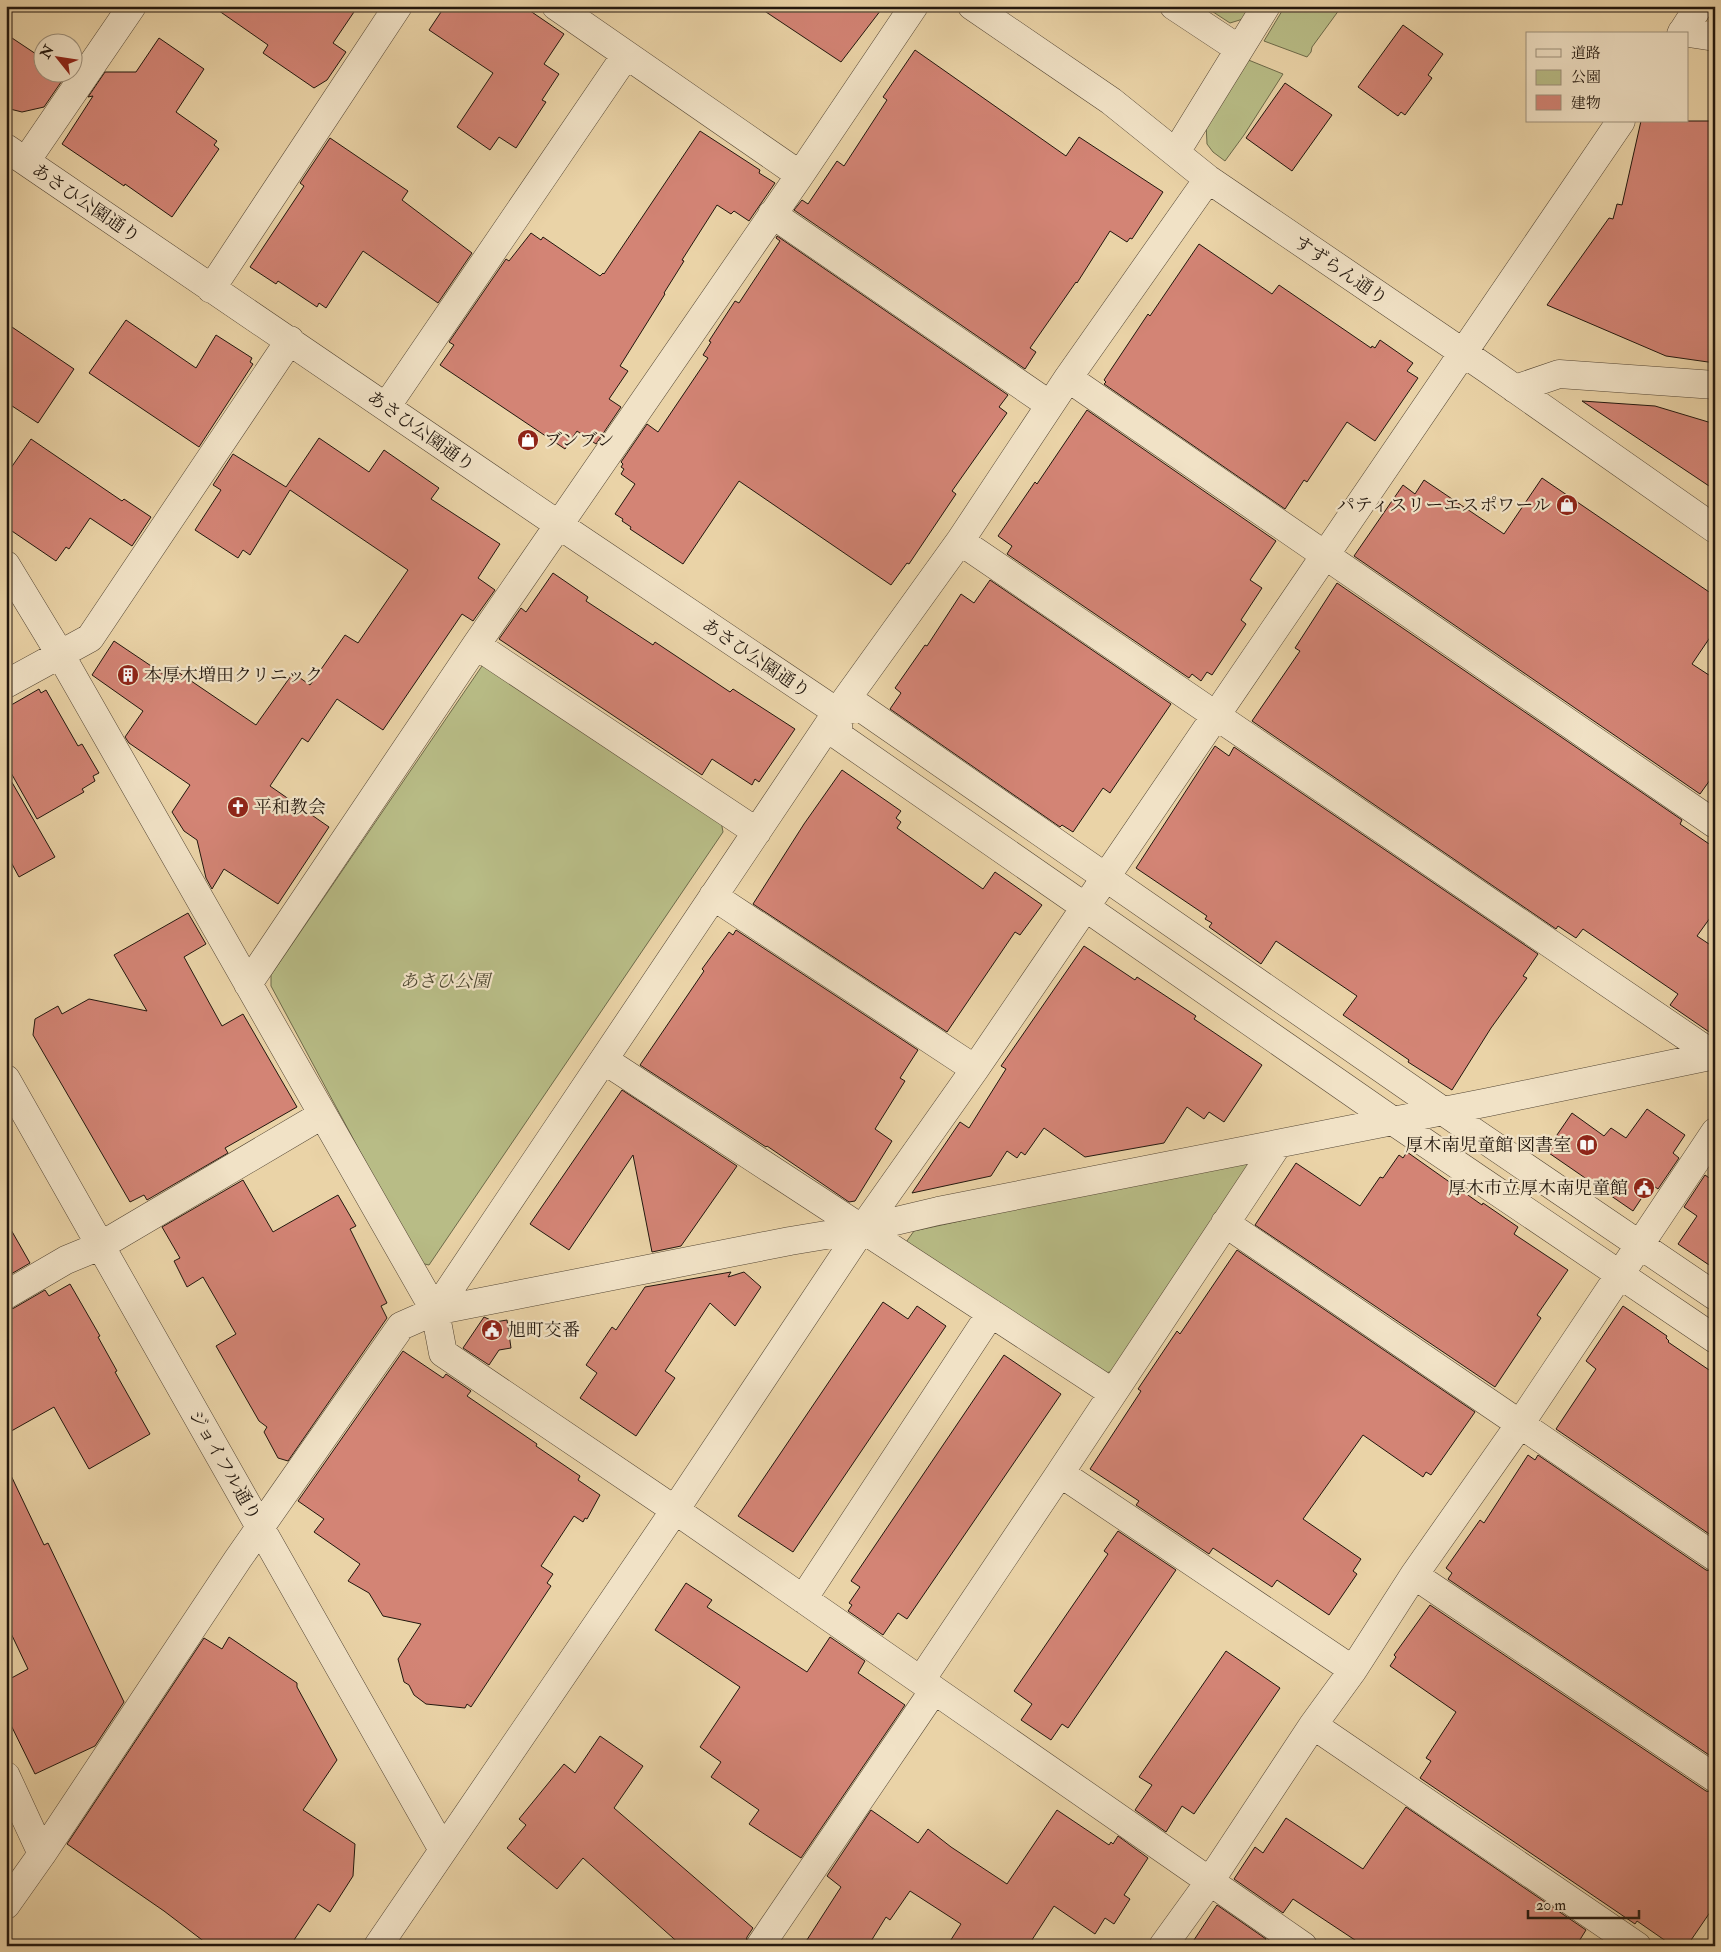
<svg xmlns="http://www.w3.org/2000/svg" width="1721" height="1952" viewBox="0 0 1721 1952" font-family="'IM FELL Double Pica','Noto Serif JP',serif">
<rect width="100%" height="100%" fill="#ead3a7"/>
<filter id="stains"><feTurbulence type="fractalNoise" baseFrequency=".004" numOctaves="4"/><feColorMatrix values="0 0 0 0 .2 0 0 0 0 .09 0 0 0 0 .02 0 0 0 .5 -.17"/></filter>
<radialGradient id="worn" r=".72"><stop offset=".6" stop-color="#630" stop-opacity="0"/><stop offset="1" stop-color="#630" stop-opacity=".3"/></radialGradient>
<path fill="#b8bc86" stroke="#6d6a4a" d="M1204,6h47l-8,13 -13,4z
M1285,6h57l-30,41 -1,5 -4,5 -43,-16z
M1246,59l37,15 -39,61 -19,26 -12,-9 -6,-8 -1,-21z
M490,663l231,158 2,11 -294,433 -9,-2 -149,-277v-11l211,-309z
M1251,1158l8,5 -140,206 -16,5 -199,-129 10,-14z"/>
<path fill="#d38475" stroke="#22170e" d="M212,6h146l-25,37 13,9 -19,28 -13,8 -51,-35 5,-8z
M445,6h78l41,28 -20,30 15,10 -17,26 4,2 -30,46 -17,-11 -9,13 -33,-23 36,-54 -64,-43z
M757,6h127l-43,56z
M1403,25l40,29 -15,21 4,3 -27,37 -4,-3 -3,4 -40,-29z
M6,34l36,24v14h26l-24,35 -22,5 -16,-4z
M159,38l45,31 -28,43 41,29 -3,4 5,4 -47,68 -47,-33 -1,2 -62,-42 31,-48 -5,1 17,-25h31z
M915,50l151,106 13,-19 84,55 -31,47 -2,-1 -3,4 -17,-11 -33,52 -1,-1 -46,66 6,4 -11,17 -231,-159 8,-10 6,4 29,-43 7,5 43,-66 -4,-3z
M1285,83l47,32 -40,56 -46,-33z
M1641,121h74v242l-49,-7 -119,-51 62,-87 4,1 4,-15 5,1z
M700,131l60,39 -1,3 16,10 -26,38 -15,-10 -3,3 -14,-9 -35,55 2,1 -20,32 1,1 -45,72 8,5 -19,28 12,8 -25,37 -19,-13 -12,18 -125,-84 14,-20 -5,-3 57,-83 3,2 22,-28 10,7 2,-3 57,39 3,-3 1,1z
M330,138l78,53 -6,9 70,53 -34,50 -75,-52 -37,57 -7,-5 -2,4 -39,-26 -2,3 -26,-17 54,-81 -4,-3z
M777,236l231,159 -9,12 8,6 -55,78 4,3 -47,70 -2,-1 -16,22 -152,-104 -56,83 -53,-35 1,-2 -9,-6 1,-2 -8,-5 20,-30 -14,-10 3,-5 -3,-2 2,-3 -2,-2 26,-38 11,8 50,-74 -5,-3 8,-13 -2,-1 26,-40 4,2 41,-62 -4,-3z
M1199,244l73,50 7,-9 92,63 1,-2 3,2 5,-8 33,23 -6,8 11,7 -43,63 -28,-19 -40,60 -3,-2 -19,29 -181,-125 2,-2 -2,-2 44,-66 2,2z
M126,320l70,48 20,-33 36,23 -2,4 3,2 -54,83 -110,-74z
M6,323l68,46 -36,54 -32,-21z
M1582,401l73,5 60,18v66z
M1087,410l189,131 -26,39 12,8 -21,32 5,4 -34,51 -5,-3 -6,9 -9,-7 -3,4 -182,-124 5,-8 -14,-10 37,-54 2,2z
M319,438l50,34 15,-22 55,38 -8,11 69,45 -22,34 17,12 -22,31 -11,-7 -79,116 -46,-31 -29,43 -6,-4 -32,48 59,41 -51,77 -54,-35 -12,20 -6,-11 -9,-38 -13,-9 -12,-19 18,-27 -61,-42 -4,-6 18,-26 -51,-36 22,-34 52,35 6,-8 84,57 37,-52 17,12 35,-50 13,8 50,-73 -118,-80 -40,65 -7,-5 -5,8 -43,-28 26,-40 -8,-5 20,-31 53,33z
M31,439l91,62 2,-2 27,18 -19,29 -42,-28 -21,31 -3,-2 -10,14 -50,-34v-52z
M1542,478l173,118v34l-23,34 23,15v94l-15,21 -346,-238 49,-71 12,9 9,-14 80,54z
M553,573l35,24 -2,4 67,44 2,-3 75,50 3,-3 62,40 -36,53 -4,-3 -3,6 -40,-26 -10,16 -203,-136 22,-31 5,4z
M990,580l181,124 -61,89 -7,-5 -30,44 -11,-7 -2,2 -170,-118 11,-16 -6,-5 30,-43 2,1 34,-52 13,9z
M1337,583l345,237 -2,4 35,24v63l-18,25 18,12v88l-45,-31 8,-11 -95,-65 -7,9 -18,-12 -2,3 -304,-208 48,-70 -5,-3z
M39,689l2,4 5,-3 32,56 4,-2 17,29 -6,3 2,5 -13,8 2,3 -47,27 -31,-55v-56z
M1215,746l14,10 5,-9 304,207 -15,22 4,2 -36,50 -39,62 -44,-28 1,-2 -66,-45 14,-19 -81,-55 -15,23 -52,-37 3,-4 -7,-4 2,-3 -71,-48z
M842,770l59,41 -5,7 5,4 -4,6 86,61 12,-17 47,33 -22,30 -5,-3 -68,100 -194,-128 51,-80z
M6,772l49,85 -36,20 -13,-24z
M188,913l18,31 -22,13 38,69 21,-12 54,93 -72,41 3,5 -81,47 -3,-5 -14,7 -97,-167 2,-16 23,-13 4,8 27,-15 58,12 -33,-56z
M736,930l182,120 -18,28 5,3 -30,48 17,12 -37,60 -6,1 -82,-56 -1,1 -126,-82 64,-94 -2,-2 27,-37 4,3z
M1084,946l51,34 2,-3 59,39 -2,3 68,46 -38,57 -15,-10 -5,7 -17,-12 -23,36 -79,14 -41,-29 -19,27 -4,-3 -4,6 -10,-7 -16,25 -79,17 48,-71 9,6 37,-59 -5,-3z
M622,1090l115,76 -56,80 -29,6 -19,-97 -64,95 -39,-26z
M1647,1109l38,26 -12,18 6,5 -21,31 -7,-5 -18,27 -87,-60 26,-38 32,23 7,-8 15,10z
M1407,1152l75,53 1,-2 35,24 -4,7 54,36 -31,45 4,3 -46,69 -240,-162 41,-62 64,43 20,-29 3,1 16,-23 4,3z
M1705,1175l10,7v87l-37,-25 19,-28 -13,-9z
M243,1180l30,52 65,-37 18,31 -6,3 37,74 -6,3 6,12 -99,143 -10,-3 -14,-26 3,-5 -8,-6 -43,-75 20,-12 -33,-57 -16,10 -13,-26 6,-3 -18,-31z
M6,1221l24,42 -24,14z
M1237,1250l238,162 -44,63 -5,-3 -3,5 -60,-42 -60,84 58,40 -8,12 4,3 -28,41 -52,-35 -5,7 -59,-39 -4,6 -73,-49 3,-4 -49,-32 51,-78 -3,-2 39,-58 3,3z
M731,1272l-3,5 16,-5 17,15 -26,39 -25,-23 -45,68 10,7 -39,58 -56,-38 17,-25 -11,-8 26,-38 4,3 29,-43z
M70,1284l30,52 -2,1 19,34 -2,1 35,62 -61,35 -35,-62 -48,27v-123l8,-3 31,-18 4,6z
M883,1302l25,17 9,-13 29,20 -153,226 -55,-36z
M1623,1306l44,30 -1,2 3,3 -1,1 47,32v164l-159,-109 40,-60 -10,-8z
M484,1317l11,5 12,-2 4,28 -12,2 -10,15 -26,-17z
M403,1351l40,27 3,-4 25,17 -4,5 70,48 -1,2 44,30 -2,4 22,15 -13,24 -2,-1 -2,4 -9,-6 -33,50 12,8 -6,9 4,3 -80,121 -4,-3 -2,4 -39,-4 -12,-9 -5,-10 -5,-3 -6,-23 23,-35 -38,-8 -14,-23 -21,-12 12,-17 -46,-32 10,-13 -26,-18z
M1004,1355l57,39 -154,225 -9,-6 -15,22 -35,-24 4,-6 -3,-2 11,-16 -9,-6z
M1528,1455l7,5 3,-5 168,115 9,2v187l-267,-180 4,-6 -6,-5 34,-48 4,3z
M6,1465l38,80 4,-2 76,159 -29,44 -60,28 -29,-59v-34l22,-12 -22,-46z
M1118,1531l58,39 -108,158 -6,-4 -11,16 -30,-20 11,-16 -18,-13 94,-137 -4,-3z
M686,1583l26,17 -5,7 100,65 23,-35 35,24 -7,12 47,32 -104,153 -52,-34 10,-14 -48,-33 10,-15 -21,-15 40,-60 -85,-57z
M1430,1605l276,186 9,2v112l-28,41h-14l-36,-25 -2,3 -215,-146 11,-17 -5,-3 30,-46 -66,-46 6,-9 -2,-2z
M229,1637l68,46v4l40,73 -34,50 52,34 -2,32 -23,36 -12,-8 -28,42h-80l-46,-35 -97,-67 137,-206 18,11z
M1226,1651l54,37 -86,126 -12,-8 -16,26 -31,-22 17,-25 -13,-8z
M600,1736l43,30 -29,42 139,120 -6,9 -2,9h-63l-99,-88 -26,31 -50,-41 19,-23 -7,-6 45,-55 11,9z
M1406,1807l180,123 -10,16h-212l-71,-47 -10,14 -49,-34 21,-32 8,6 23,-35 77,51z
M871,1810l47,33 10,-14 23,18 56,37 50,-74 52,35 2,-3 2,2 5,-8 30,22 -24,37 6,4 -16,25 -9,-6 -10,16 -41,-28 -26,40h-81l14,-22 -51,-33 -20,29 -4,-3 -18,29h-65l38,-59 -14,-11z
M1217,1905l49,34 -5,7h-71z"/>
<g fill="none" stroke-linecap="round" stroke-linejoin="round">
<g stroke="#544634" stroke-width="29">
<path id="minor" d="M556,6l244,169
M972,6l139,95 97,78 279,190 228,160
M1174,6l65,43
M1682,32l33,5
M1681,34l18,-28
M6,148l553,377 278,187
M1176,152l90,-146
M26,161l106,-155
M772,214l278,191
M211,289l187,-283
M1068,378l647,446
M1515,389l44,-15 156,11
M386,407l240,-352
M960,541l755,515
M6,565l54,89 375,657 8,42 232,157 628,436
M476,645l281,187
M6,684l84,-46 200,-298
M837,712l2,24 554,385 322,218
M837,712l23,-5 583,404 272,185
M713,896l262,173
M248,984l228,-339 324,-470 114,-169
M604,1060l509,333
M6,1079l437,771
M1278,1144l-218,329 293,197
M1225,1223l490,334
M6,1295l60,-35 34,-14 222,-131
M435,1311l402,-599 123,-171 108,-163 140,-199
M1414,1575l301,203
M803,1599l188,-286
M921,1680l139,-207
M1313,1725l324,221
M6,1776l36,78
M6,1905l36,-51 196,-295 163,-233 34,-15 355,-70 72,-12 76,-18 551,-109 226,-47
M378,1946l297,-436 187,-281 113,-160 646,-948
M760,1946l174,-256
M1163,1946l47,-65 103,-156 40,-55 61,-95 106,-151 195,-292"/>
</g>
<use href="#minor" stroke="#f1e2c6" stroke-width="28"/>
</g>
<defs>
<g id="shop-disc" transform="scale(1.125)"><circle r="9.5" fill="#8f2418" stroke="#f1e2c6"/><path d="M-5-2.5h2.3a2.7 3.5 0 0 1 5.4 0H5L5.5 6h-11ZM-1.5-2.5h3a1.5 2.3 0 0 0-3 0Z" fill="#fff"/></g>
<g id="building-disc" transform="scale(1.125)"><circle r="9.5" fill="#8f2418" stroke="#f1e2c6"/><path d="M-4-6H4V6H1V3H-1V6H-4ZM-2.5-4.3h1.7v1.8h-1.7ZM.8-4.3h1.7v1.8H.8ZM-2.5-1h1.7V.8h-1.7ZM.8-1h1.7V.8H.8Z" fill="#fff"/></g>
<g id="church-disc" transform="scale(1.125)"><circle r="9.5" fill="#8f2418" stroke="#f1e2c6"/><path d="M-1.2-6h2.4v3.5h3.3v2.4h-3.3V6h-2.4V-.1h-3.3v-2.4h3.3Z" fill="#fff"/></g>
<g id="library-disc" transform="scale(1.125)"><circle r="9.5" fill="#8f2418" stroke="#f1e2c6"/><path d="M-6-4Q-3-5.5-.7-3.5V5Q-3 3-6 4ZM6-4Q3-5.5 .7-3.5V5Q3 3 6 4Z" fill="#fff"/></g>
<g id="civic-disc" transform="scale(1.125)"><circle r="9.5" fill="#8f2418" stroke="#f1e2c6"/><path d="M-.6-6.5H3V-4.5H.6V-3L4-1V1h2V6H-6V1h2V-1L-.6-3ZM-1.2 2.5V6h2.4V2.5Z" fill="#fff"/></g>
</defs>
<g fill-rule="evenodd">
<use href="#shop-disc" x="528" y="440"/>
<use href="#shop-disc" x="1567" y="505"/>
<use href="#building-disc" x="128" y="675"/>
<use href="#church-disc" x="238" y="807"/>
<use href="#library-disc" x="1587" y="1145"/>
<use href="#civic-disc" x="1644" y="1188"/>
<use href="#civic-disc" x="492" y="1330"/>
</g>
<g text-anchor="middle" stroke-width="4.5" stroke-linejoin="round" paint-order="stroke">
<g font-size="18" fill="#22170e" stroke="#f1e2c6">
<text transform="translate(86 203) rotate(34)" y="6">あさひ公園通り</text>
<text transform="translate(1341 270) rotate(34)" y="6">すずらん通り</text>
<text transform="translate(421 431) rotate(35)" y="6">あさひ公園通り</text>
<text transform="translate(756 658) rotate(34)" y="6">あさひ公園通り</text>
<text transform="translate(225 1465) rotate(60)" y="6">ジョイフル通り</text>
</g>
<g font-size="18" fill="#22170e" stroke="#f1e2c6" text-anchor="start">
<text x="544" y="446">ブンブン</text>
<text x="1551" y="511" text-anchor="end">パティスリーエスポワール</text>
<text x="144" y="681">本厚木増田クリニック</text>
<text x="254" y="813">平和教会</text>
<text x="1571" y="1151" text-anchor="end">厚木南児童館 図書室</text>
<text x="1628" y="1194" text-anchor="end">厚木市立厚木南児童館</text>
<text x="508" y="1336">旭町交番</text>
</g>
<g font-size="18" font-style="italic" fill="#4f4932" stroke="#f1e2c6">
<text x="445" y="987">あさひ公園</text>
</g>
</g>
<rect width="1721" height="1952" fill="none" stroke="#ead3a7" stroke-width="25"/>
<rect x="8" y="8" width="1706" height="1937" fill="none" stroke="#22170e" stroke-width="2.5"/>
<rect x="12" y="12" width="1696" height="1927" fill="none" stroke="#22170e"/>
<rect x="1526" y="32" width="162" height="90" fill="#f1e2c6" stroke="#9e917c"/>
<rect x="1536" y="49" width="25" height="8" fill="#f1e2c6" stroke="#9e917c"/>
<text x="1571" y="58" font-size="15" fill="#22170e">道路</text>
<rect x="1536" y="70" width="25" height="15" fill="#b8bc86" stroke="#9e917c"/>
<text x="1571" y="82" font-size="15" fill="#22170e">公園</text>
<rect x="1536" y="95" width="25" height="15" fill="#d38475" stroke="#9e917c"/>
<text x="1571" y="108" font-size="15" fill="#22170e">建物</text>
<g transform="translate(58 58) rotate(300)"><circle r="24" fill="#f1e2c6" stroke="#9e917c"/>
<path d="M0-4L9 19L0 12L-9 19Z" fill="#8f2418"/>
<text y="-8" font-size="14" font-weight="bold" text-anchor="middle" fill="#22170e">N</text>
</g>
<path d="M1528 1910v8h111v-8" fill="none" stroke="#22170e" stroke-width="2.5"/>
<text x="1536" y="1910" font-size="15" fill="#22170e" stroke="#f1e2c6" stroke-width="4" paint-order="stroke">20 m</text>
<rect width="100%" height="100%" filter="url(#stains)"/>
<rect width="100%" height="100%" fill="url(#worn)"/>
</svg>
